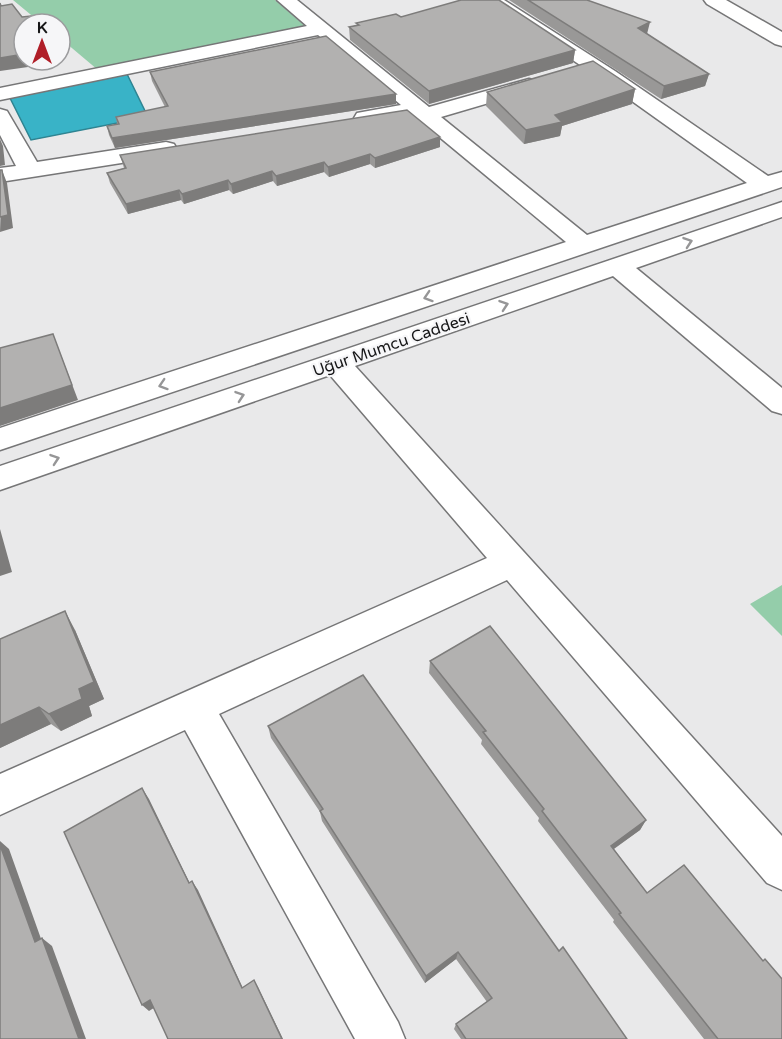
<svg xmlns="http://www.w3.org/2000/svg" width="782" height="1039" viewBox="0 0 782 1039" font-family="'Varela Round',sans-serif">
<rect width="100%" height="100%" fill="#e9e9ea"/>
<path fill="#94cdaa" d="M13,0h262l31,27 -208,43 -38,-32v-14h-18z
M782,585v51l-32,-32z"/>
<path fill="#39b3c7" stroke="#2e8492" stroke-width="1.5" d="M127,74l21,43 -117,23 -21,-42z"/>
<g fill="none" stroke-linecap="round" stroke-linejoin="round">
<g stroke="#767677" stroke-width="3">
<path id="minor" d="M277,0h20l132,107 100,-28 7,2 3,4 -3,4 -95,28 146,118 160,-52 -146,-104 -118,-79h21l111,71 153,105 14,-4v15l-782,263v-22l566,-186 -152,-126 -49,8 -8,-1 -3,-5 3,-5 44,-8 -83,-70 -318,65v-12l307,-62z
M704,0h22l56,32v14l-7,-2 -68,-40z
M0,109l7,2 30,51 129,-20 8,2 3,5 -3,5 -8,2 -166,26v-14l16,-2 -16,-31z
M782,202v15l-146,51 146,120v26l-10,-3 -159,-135 -258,90 427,470v54l-15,-7 -260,-303 -288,134 179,308 7,17h-50l-170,-309 -185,85v-41l487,-216 -157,-183 -330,115v-24z"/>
</g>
<use href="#minor" fill="#fff" fill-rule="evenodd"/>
</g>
<path fill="#999897" d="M509,0h78l60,34 62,40 -4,12 -44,13z
M356,23l219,27 -2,13 -144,41 -79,-64 -1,-13 8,-2z
M150,72l246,22v10l-281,44 -6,-13 -2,-9 10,-2 -1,-7 49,-10 -13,-26z
M635,89l-3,15 -70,22 -2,10 -36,8 -38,-38 1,-14z
M440,137v10l-65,21 -5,-4 -41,13 -5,-5 -47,14 -4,-5 -40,13 -4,-4 -45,14 -3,-4 -53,14 -18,-31 -3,-10 17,-5 -4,-13z
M75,630l29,69 -15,7 3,10 -31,15 -10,-7 -51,24v-109z
M430,661l216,159 -6,10 -26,19 33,44 135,146h-78l-91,-117 1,-2 -76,-99 1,-3 -58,-74 1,-4 -53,-67z
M268,726l291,225 68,88h-166l-7,-10 2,-5 31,-22 -31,-43 -31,24 -103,-162 -2,-9 -49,-74z"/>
<path fill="#7d7c7b" d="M650,22l-3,12 -9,-6z
M575,50l-2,13 -144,41v-13z
M24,54v6h24l1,4 -49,7v-13z
M709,74l-4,12 -44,13 3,-13z
M635,89l-3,15 -70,22 -2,10 -36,8 2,-14 29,-15z
M396,94v10l-281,44 -3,-10z
M440,137v10l-65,21v-10z
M0,139l3,7 2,19 -5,1z
M370,154v10l-41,13 -1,-10z
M324,162v10l-47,14 -1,-10z
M2,170l5,13 6,45 -13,4z
M272,171l1,10 -40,13 -2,-10z
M228,180l1,10 -45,14 -2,-10z
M179,190l2,10 -53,14 -2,-10z
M53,334l25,66 -78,26v-18z
M0,529l12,43 -12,4z
M65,611l10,19 29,69 -15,7 3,10 -31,15 -12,-17 30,-25z
M39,707l12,17 -51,24v-23z
M142,788l7,11 45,93 -5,-9z
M646,820l-6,10 -35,25 6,-9z
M0,841l9,8 36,101 -10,-8 -35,-97z
M192,881l6,9 48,105 -4,-7z
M42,938l10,8 34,93h-7z
M458,952l-2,7 -31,24 1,-7z
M254,980l4,7 25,52h-1z
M150,1000l7,6 -8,5 -7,-6z"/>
<path fill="#b2b1b0" stroke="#7d7c7b" stroke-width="1.5" d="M461,0h38l76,50 -146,41 -80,-64 10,-2 -3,-2 40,-9 5,3z
M528,0h59l63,22 -12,6 71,46 -45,12z
M0,3l1,3 11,-2 10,13 9,-1 3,8h-10v30l-24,4z
M326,36l70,58 -284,44 -5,-12 12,-2 -3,-7 52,-11 -18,-34z
M593,61l42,28 -80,26 7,7 -36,8 -39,-38z
M407,110l33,27 -65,21 -5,-4 -42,13 -4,-5 -48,14 -4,-5 -41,13 -3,-4 -46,14 -3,-4 -53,14 -19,-31 19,-5 -6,-13z
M0,170h2l6,45 -8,2z
M53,334l19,51 -72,23v-60z
M65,611l29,71 -15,7 3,10 -33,15 -10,-7 -39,18v-86z
M490,626l156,194 -35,26 36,47 37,-28 79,96 2,-2 17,20v60h-64l-99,-125 2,-1 -79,-102 2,-2 -61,-77 3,-1 -56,-70z
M363,675l196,276 4,-4 64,92h-161l-10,-15 36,-26 -34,-46 -32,24 -106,-165 3,-2 -55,-83z
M142,788l47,95 3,-2 50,107 12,-8 28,59h-114l-18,-39 -8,5 -78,-173z
M0,845l35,97 7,-4 37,101h-79z"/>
<defs><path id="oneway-chevron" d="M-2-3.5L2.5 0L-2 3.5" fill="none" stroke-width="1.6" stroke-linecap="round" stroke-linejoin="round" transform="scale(1.5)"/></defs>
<g stroke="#969697">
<use href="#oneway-chevron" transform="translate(688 242) rotate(-19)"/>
<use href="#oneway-chevron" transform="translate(428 297) rotate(162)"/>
<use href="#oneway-chevron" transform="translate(504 305) rotate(-19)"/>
<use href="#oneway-chevron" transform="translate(163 385) rotate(162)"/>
<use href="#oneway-chevron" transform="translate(240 396) rotate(-19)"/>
<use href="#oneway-chevron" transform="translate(55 459) rotate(-19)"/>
</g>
<g text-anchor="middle" stroke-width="4.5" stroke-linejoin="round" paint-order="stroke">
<g font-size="16" fill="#161617" stroke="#f6f6f8">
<text transform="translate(391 344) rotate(-19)" y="6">Uğur Mumcu Caddesi</text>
</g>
</g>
<g transform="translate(42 42)"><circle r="28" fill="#f6f6f8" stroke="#9c9c9e" stroke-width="1.5"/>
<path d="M0-4.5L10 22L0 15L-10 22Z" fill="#b01e28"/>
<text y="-9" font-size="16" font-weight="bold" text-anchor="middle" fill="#161617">K</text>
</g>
</svg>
